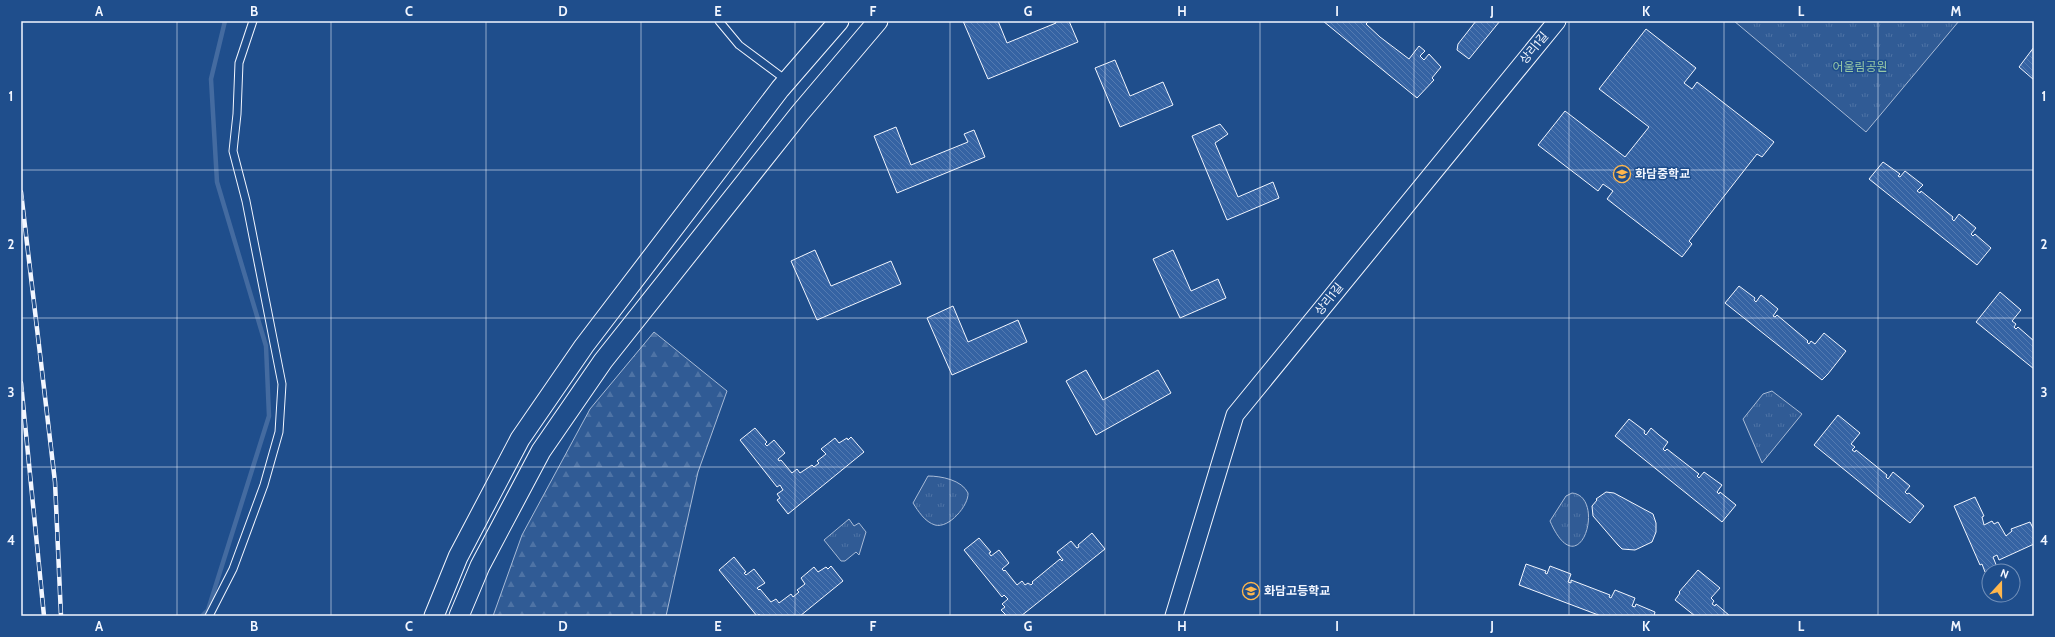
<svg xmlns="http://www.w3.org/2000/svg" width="2055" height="637" viewBox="0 0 2055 637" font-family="Cabin,'Noto Sans KR',sans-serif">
<defs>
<pattern id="forest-firs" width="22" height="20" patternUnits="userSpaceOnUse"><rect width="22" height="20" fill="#305b95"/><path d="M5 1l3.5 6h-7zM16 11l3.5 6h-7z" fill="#4e73a5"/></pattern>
<pattern id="park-tufts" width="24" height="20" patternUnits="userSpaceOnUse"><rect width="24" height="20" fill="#305b95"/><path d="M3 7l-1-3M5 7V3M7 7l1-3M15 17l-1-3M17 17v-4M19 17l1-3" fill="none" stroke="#4e73a5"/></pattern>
<pattern id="building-back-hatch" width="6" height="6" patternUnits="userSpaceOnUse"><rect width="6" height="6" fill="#3563a3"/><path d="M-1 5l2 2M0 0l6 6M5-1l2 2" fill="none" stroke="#537ab1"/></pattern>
</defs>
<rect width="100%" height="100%" fill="#1f4e8c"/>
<path fill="url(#forest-firs)" stroke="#a8bbd7" d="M654,332l73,59 -29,81 -32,144h-173l29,-81 68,-126z"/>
<path fill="url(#park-tufts)" stroke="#a8bbd7" d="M1734,21h225l-93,111z
M1772,391l30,23 -40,49 -19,-44 20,-25z
M928,476c13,0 34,4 40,17 1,12 -19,36 -33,32 -10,-3 -17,-14 -22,-22z
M1572,493c35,3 8,97 -22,28l16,-25z
M849,519l5,7 5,-3 7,9 -7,23 -3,-3 -11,9h-4l-17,-21z"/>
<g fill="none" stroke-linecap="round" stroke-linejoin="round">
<path stroke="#446ba0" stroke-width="4.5" d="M202,616l6,-6 61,-194 -3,-70 -49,-164 -6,-103 14,-58"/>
</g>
<path fill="url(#building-back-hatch)" stroke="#f2f6ff" d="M963,21h35l9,22 49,-20 -1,-2h14l9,21 -90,37z
M1323,21h46l-3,3 14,13 29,22 10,-13 6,5 -5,5 4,4 5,-6 12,13 -9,11 2,2 -17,18z
M1476,21h24l-31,38 -12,-9 1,-6z
M1646,29l50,39 -12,15 8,6 5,-7 77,60 -12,15 -5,-3 -68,87 3,3 -10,13 -75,-58 6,-8 -10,-7 -5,7 -60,-46 27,-34 60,46 24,-30 -50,-38z
M2034,47v33l-15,-13z
M1115,60l15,36 33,-14 10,23 -53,22 -25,-59z
M1220,124l8,10 -13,9 23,54 35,-15 6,16 -52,22 -35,-84z
M896,127l15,38 57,-23 -4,-8 10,-4 11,27 -88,36 -23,-57z
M1883,162l17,12 -2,2 2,1 5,-6 18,14 -6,6 3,2 1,-2 32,26 -1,2 2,2 5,-7 17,14 -5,6 2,2 2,-2 16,14 -14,17 -108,-86z
M815,250l16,36 60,-25 10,23 -84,36 -26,-59z
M1173,250l18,41 27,-12 8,19 -46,20 -27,-59z
M1739,286l16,12 -1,2 2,2 5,-7 17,14 -5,7 2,1 2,-2 31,26 -1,1 2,2 2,-3 4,3 9,-11 22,18 -18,23 -6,6 -97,-77z
M2000,292l21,18 -9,11 4,3 -2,3 2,2 2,-2 16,14v28l-58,-47z
M953,306l15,36 50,-22 9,22 -75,33 -25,-57z
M1086,370l17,30 55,-30 13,23 -75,42 -30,-54z
M1838,415l22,18 -9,11 4,3 -3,3 3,2 1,-2 31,25 -1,2 2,2 5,-7 17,14 -5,6 2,2 2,-1 15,13 -14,17 -96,-78z
M1629,419l16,12 -1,2 2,2 5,-7 8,7 9,7 -5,7 2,2 2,-2 32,25 -2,2 2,2 5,-6 18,13 -5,7 2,2 1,-2 16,13 -14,17 -107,-86z
M755,428l12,14 -2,2 2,2 7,-6 11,13 -7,6 1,2 2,-1 11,13 5,-4 3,4 12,-8 2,2 5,-4 -2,-2 9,-7 -5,-5 14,-11 4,5 8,-5 1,2 3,-3 13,15 -76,62 -11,-14 3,-2 -3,-4 6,-4 -3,-5 -3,2 -37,-47z
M1606,492l8,1 39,21 3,9v9l-4,10 -17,8 -13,-1 -4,-4 -25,-29 -1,-10 5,-6 -1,-1z
M1975,497l9,19 -2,1 2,8 8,-4 2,3 4,-2 8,14 6,-5 -1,-2 19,-7 4,8v14l-35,16 -2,-5 -4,2 4,10 -12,5 -3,-8 -2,1 -26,-59z
M1092,533l13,16 -84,67h-14l-6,-6 4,-3 -3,-3 6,-5 -4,-4 -2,2 -38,-47 15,-12 12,14 -2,1 2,3 8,-6 10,13 -7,6 2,2 1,-1 12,15 5,-4 3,4 3,-2 3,2 2,-2 -1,-1 28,-23 2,2 1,-1 -6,-8 14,-11 6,7 2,-1 -1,-2z
M734,557l12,15 -2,1 2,2 8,-6 11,14 -8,5 2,2 1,-1 11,13 5,-3 3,4 12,-9 2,3 6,-5 -2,-2 8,-6 -4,-6 13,-11 4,5 8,-5 2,2 3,-3 12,15 -43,35h-40l-1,-2 -2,2 -38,-46z
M1526,564l20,7 -1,2 2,1 3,-8 21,8 -3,8 3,1v-3l39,15 -1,2 2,1 4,-8 20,8 -3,8 3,1 1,-3 19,8 -1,4h-53l-82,-31z
M1698,570l22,18 -9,10 3,3 -2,3 3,2 1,-2 14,12h-35l-20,-16 5,-7 -1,-1z"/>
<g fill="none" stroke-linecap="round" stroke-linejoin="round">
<g stroke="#f2f6ff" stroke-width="9">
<path id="service" d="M719,21l20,24 47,35
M209,616l24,-47 31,-84 15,-53 3,-48 -36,-183 -13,-50 4,-37 2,-51 14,-42"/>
</g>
<g stroke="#f2f6ff" stroke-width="19">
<path id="tertiary" d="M1174,616l61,-201 322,-394"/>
</g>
<g stroke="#f2f6ff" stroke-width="21">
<path id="secondary" d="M434,616l24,-59 62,-118 64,-93 196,-257 59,-68
M459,616l21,-50 61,-115 62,-90 197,-248 78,-92"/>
</g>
<use href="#service" stroke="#1f4e8c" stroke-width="7"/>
<use href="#tertiary" stroke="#1f4e8c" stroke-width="17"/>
<use href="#secondary" stroke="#1f4e8c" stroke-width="19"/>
<g stroke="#f2f6ff" stroke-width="4.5">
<path id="rail" d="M21,192l34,290 6,134
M21,383l23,233"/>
</g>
<use href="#rail" stroke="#1f4e8c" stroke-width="3" stroke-dasharray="9" stroke-linecap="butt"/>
</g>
<path fill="none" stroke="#f2f6ff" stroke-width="1" stroke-opacity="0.55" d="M177,21v595M331,21v595M486,21v595M641,21v595M795,21v595M950,21v595M1105,21v595M1260,21v595M1414,21v595M1569,21v595M1724,21v595M1878,21v595M21,170h2013M21,318h2013M21,467h2013"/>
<defs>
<g id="school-ring" transform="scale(0.9)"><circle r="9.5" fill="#1f4e8c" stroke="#ffb74d" stroke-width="1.5"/><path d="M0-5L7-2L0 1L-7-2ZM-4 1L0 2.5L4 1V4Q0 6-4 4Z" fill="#ffb74d"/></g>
</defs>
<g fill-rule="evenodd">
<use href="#school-ring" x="1622" y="174"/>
<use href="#school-ring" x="1251" y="591"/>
</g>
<g text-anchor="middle" stroke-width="3" stroke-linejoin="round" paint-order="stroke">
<g font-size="12" fill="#f2f6ff" stroke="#1f4e8c">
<text transform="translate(1534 48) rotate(-50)" y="4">상리1길</text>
<text transform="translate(1329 299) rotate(-51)" y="4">상리1길</text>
</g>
<g font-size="12" fill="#97c8a6" stroke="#1f4e8c">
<text x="1860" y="71">어울림공원</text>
</g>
<g font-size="12" font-weight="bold" fill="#f2f6ff" stroke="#1f4e8c" text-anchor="start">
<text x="1635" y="178">화담중학교</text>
<text x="1264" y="595">화담고등학교</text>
</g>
</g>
<rect width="2055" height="637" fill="none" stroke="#1f4e8c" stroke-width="44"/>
<g transform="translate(2001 583) rotate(21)"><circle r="19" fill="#1f4e8c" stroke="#7391ba"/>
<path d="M0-3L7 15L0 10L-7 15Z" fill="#ffb74d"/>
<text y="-6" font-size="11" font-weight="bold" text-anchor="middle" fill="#f2f6ff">N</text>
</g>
<rect x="22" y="22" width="2011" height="593" fill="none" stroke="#f2f6ff" stroke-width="1.5"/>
<g font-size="13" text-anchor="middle" font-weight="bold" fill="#f2f6ff">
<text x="99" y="16">A</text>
<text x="254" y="16">B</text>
<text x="409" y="16">C</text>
<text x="563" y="16">D</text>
<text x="718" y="16">E</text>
<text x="873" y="16">F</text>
<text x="1028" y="16">G</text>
<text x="1182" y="16">H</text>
<text x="1337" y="16">I</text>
<text x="1492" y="16">J</text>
<text x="1646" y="16">K</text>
<text x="1801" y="16">L</text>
<text x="1956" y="16">M</text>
<text x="11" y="101">1</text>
<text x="2044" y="101">1</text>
<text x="11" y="249">2</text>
<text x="2044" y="249">2</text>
<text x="11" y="397">3</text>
<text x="2044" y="397">3</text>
<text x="11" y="545">4</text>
<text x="2044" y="545">4</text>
<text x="99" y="631">A</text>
<text x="254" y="631">B</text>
<text x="409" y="631">C</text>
<text x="563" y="631">D</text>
<text x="718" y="631">E</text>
<text x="873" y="631">F</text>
<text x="1028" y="631">G</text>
<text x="1182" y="631">H</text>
<text x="1337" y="631">I</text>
<text x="1492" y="631">J</text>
<text x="1646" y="631">K</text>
<text x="1801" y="631">L</text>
<text x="1956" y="631">M</text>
</g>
</svg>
